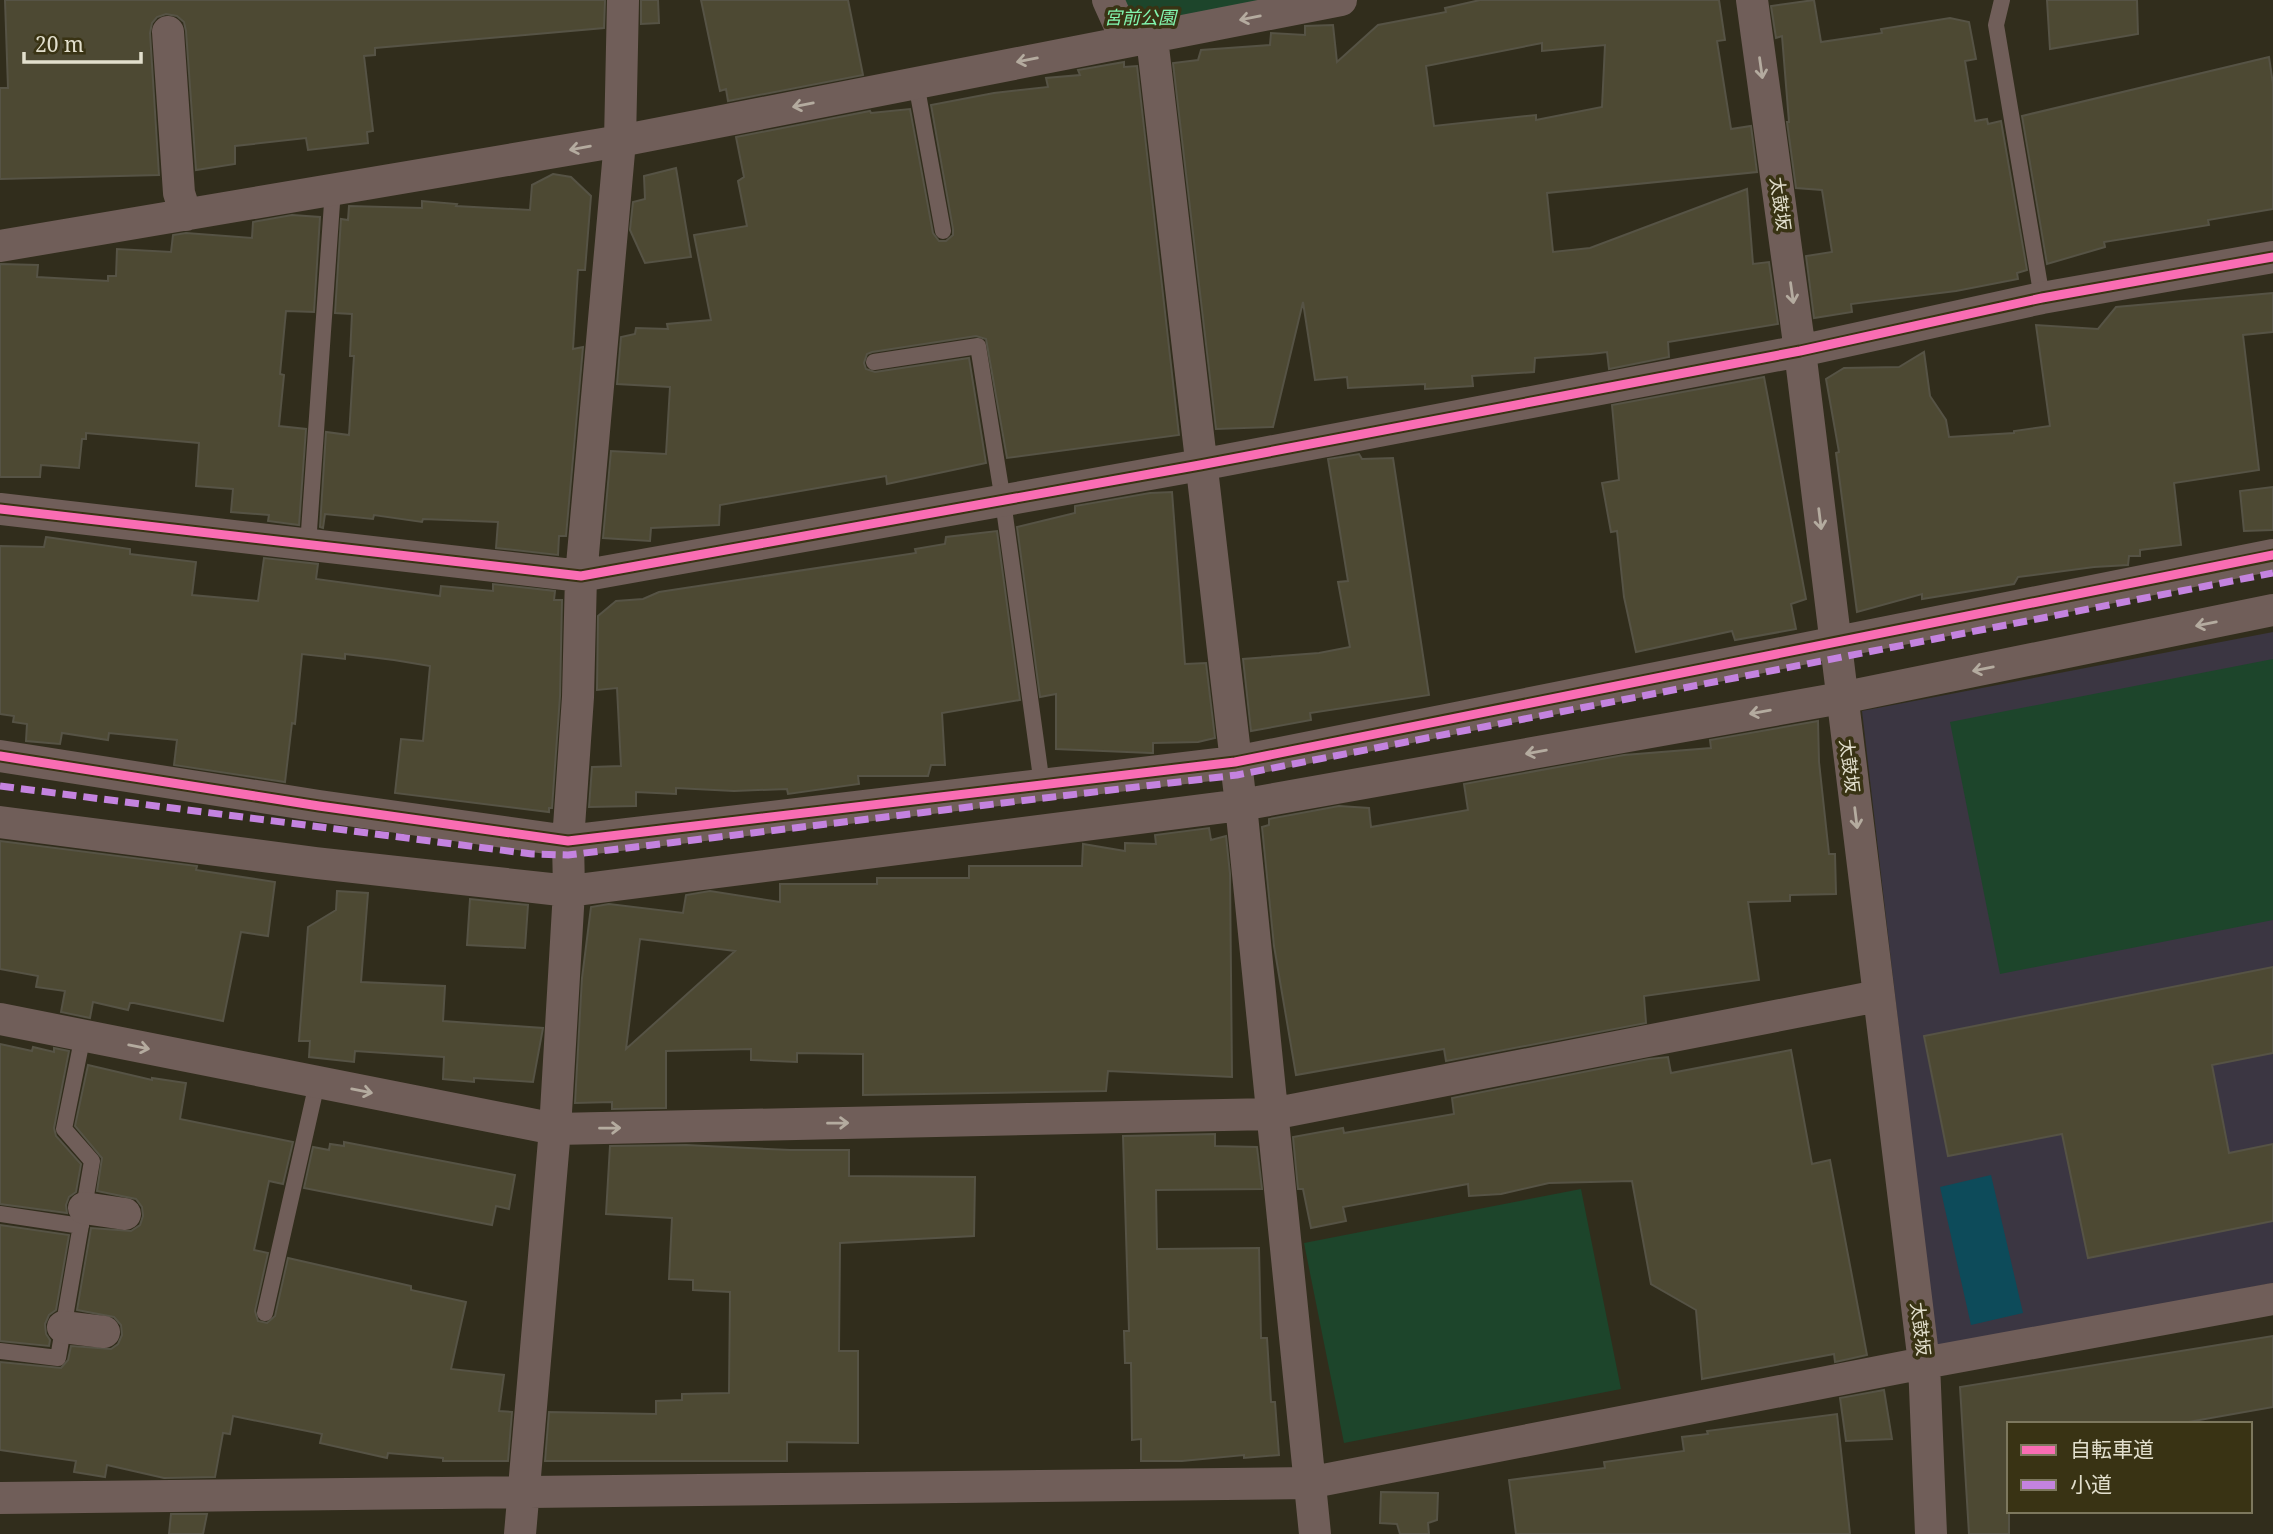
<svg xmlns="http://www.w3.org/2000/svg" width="2273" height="1534" viewBox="0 0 2273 1534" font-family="'Noto Serif','Noto Sans JP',serif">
<rect width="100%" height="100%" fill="#312d1c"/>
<path fill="#3b3642" d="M2273,632v651l-337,65 -74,-637z"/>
<path fill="#1d452b" d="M1109,0h231l-214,40z
M2273,659v261l-273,54 -50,-252z
M1581,1189l40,200 -277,54 -40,-200z"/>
<path fill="#0d4b5a" d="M1991,1175l32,138 -52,12 -31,-138z"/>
<path fill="#4d4933" stroke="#565345" stroke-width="2" fill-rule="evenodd" d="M5,0h600l-1,28 -229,20v7l-11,1 9,75 -6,1 1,11 -60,7 -2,-12 -71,8v18l-39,6 -10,-139 -2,-9 -7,-6 -11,-2 -9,3 -5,6 -2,10 9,142 -159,4v-91h8z
M641,0h17l1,23 -18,1z
M701,0h147l15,75 -135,26 -2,-12 -6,2z
M1480,0h239l6,40 -8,1 14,88 20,-3 6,46 -210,21 6,59 37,-4 157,-59 6,75 16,-2 9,62 -110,18 1,15 -60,12 -2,-17 -16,2 -56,4 -1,14 -62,4 1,10 -48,3v-5l-77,4 -1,-11 -32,3 -12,-78 -30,125 -57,2 -43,-366 25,-3 3,-10 69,-5 1,-12 34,2v-9l28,-1 4,37 41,-37 68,-13 -1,-4zM1542,43v8l63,-6 -3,62 -66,13v-5l-102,11 -8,-60z
M1814,0l7,42 61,-9 -1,-4 69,-11 19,4 7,37 -11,2 10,60 12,-2 1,5 13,-3 26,149 -10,3 1,6 -62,12 -105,13 1,8 -38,6 -8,-62 26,-4 -10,-62 -26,-2 -9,-66h2l-7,-86 -6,2 -5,-32z
M2047,0h90l1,34 -88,15z
M2269,57l4,27v125l-65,11 1,5 -105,17 1,5 -58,17 -25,-148z
M1124,62v5l13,-1 42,369 -172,23 -21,-119 -10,-3 -104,16 -5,2 -3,9 2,6 9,3 94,-14 17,105 -99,21 -1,-8 -166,29 -1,20 -68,3 -1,13 -47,-3 8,-87 55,3 4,-67 -53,-3 4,-47 14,-3 1,-6 32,1 -1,-5 44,-4 -17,-85 53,-9 -9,-45 6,-4 -8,-40 134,-26 1,2 39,-4 23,124 6,8h7l7,-6v-6l-22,-124 63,-12 54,-6 -2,-9 34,-3 -2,-5z
M676,168l15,89 -46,6 -15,-33 3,-28 12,-3 -1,-23z
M553,174l18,3 20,19 -6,74h-7l-5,79 10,-2 -17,189h-7l-1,19 -62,-7 2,-26 -75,-3 -1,3 -48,-7 -1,4 -48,-5 -2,14 -3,-1 6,-95 23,3 5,-79h-4l2,-42 -17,-1 6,-94 7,1 1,-14 73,2v-7l35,3 -1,2 74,4 2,-25z
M292,215l28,2 -6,95 -28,-1 -6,63 4,1 -5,51 27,3 -7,96 -31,-4 1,-6 -38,-3 2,-23 -37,-3 3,-43 -113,-10v6h-4l-3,29 -38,-3 -1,12h-40v-213l38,1 -1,12 71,4v-5h8l1,-27 54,3 2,-17 13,-2 66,5 1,-16z
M2273,293v39l-30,3 16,135 -85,13 7,62 -41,5v6h-11l-1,9 -34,2 -76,10 -4,7 -92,15v-5l-65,18 -21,-159 3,-1 -13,-73 18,-11 55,-1 25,-15 6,44 16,24 3,17 65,-4v-2l36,-5 -14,-101 62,4 18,-22z
M1764,377l42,222 -15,5 5,25 -61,11 -3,-9 -96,21 -12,-55 -7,-66 -6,1 -9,-49 17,-3 -7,-75z
M1359,454l3,5 31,-1 36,237 -119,18 1,7 -60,11 -8,-72 76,-6 31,-6 -12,-65 10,-1 -20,-122z
M2273,487v43l-29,1 -4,-40z
M1172,492l13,172 21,-1 9,75 -17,4 -45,1v10h-2l-95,-4v-55l-16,3 -23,-170 58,-14v-7l75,-13z
M997,531l23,169 -78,13 3,52h-14l-3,11h-70l1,8 -71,10 -1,-5 -53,2 -58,-3v6l-40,-2v14l-47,1 3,-40 29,-1 -4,-78 -20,2 1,-74 18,-15 27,-2 16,-7 257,-39 -1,-4 30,-5 1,-7z
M46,537l84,12v5l66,8 -4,33 66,6 6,-43 54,6 -2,15 124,17 1,-10 52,5v-7l62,7 -1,9h8l-2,96 -8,112h-3v4l-154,-19 6,-54 22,2 7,-75 -36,-6 -49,-6v5l-43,-5 -7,70 -3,-1 -7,59 -111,-17 3,-25 -68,-7 -1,7 -46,-7 -2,11 -34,-3 1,-17 -14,-2 1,-6 -14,-2v-168l44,1z
M1818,721l1,41 10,92h6l1,40 -46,1v6l-42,1 11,78 -115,16 2,27 -200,38 -2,-12 -148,26 -22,-129 -12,-119 7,-2v-6l70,-13 30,2 2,19 97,-17 -4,-26 160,-29 87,-7 -1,-8z
M1209,828l2,12 15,-4 4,38 2,203 -124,-6 -2,20 -243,4v-41l-66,-1v9l-46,-2v-11l-85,2v57l-54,1v-7l-37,1 7,-125 9,-71 18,-3 74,9 3,-18 24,-4 70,11v-18h97v-6h92v-12h113l1,-22 42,7v-8l31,1 -1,-9zM640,939l95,12 -109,98z
M0,841l197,25 -1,4 79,12 -7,54 -27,-4 -18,89 -89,-18h-4l-2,7 -35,-8 -3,16 -29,-6 4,-21 -29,-4 2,-11 -38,-7z
M337,891l31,2 -7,89 84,4 -2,35 100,7 -10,54 -59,-4v4l-31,-3 1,-22 -89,-6 -1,11 -45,-5 1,-16h-11l9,-114 28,-17z
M470,899l58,6 -3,43 -58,-3z
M2273,967v86l-61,12 17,88 44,-9v77l-185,37 -26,-124 -114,22 -24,-120z
M0,1044l32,7 1,-4 21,5v-4l15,3 -15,77 2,8 25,28 -5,28 -7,5 -3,8 1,8 -67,-9z
M1791,1050l21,114 18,-4 37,195 -32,7 -1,-8 -132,25 -6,-69 -45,-26 -19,-103 -83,2 -48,11 -32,2 -1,-12 -125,23 3,14 -35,7 -8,-39h-5l-5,-52 50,-9 1,5 110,-19 -2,-16 197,-39 19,-2 3,16z
M88,1065l64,15v-2l34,5 -6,36 113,23 -10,42 -14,-3 -15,69 14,3 -13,58 3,10 9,2 8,-7 13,-58 123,28v4l55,12 -15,67 53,6 -5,36 13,1 -4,49h-65v-3l-55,-5 -1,5 -67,-15 2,-9 -89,-18 -3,18 -7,-1 -8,44 -51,1 -57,-13 -2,12 -31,-5 2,-11 -76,-11v-88l61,6 7,-8 3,-14 40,3 7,-5 4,-9 -1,-10 -7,-8 -37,-7 14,-82 40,3 9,-6 3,-9 -1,-9 -6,-8 -39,-8 5,-33 -27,-32z
M1215,1134v12l42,1 5,42 -106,1 1,59 102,-1 2,90h6l4,64h4l4,53 -35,3v-3l-62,6h-41v-22l-9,1 -1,-77h-6l-1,-32h5l-6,-195z
M344,1142l171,33 -6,34 -13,-3 -4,19 -188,-37 9,-41 16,3 1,-6 14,2z
M686,1145l104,5h59v26l126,1 -1,59 -134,7 -1,108h19v92l-71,-1v19h-242l4,-49 107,2v-13l26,-1v-6l47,-1 1,-101 -37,-2v-10l-24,-1 3,-61 -66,-4 4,-68z
M0,1225l69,10 -13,75 -7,5 -4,9 1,10 4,6 -1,6 -49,-5z
M2273,1336v71l-96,17h-168v110h-40l-9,-147z
M1884,1390l8,49 -46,2 -6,-43z
M1837,1414l13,120h-334l-7,-54 96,-12 -1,-6 80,-11 -2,-14 26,-3 -1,-3z
M1381,1492l57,1 -1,27 -9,3 1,11h-29l-3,-10 -17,-1z
M171,1514h36l-4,20h-34z"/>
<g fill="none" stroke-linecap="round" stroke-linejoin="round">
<path stroke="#705e59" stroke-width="16" d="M2002,0l-6,25 46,273
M916,83l27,148
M874,362l104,-16 25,155 39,284
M308,545l25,-356
M0,1214l81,12
M265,1313l52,-230
M0,1351l58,7 34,-197 -28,-32 19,-94"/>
<path stroke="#705e59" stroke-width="32" d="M1108,0l18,40
M1752,0l48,351 124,1012 7,171
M168,32l11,161 7,22
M1152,38l89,767 74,729
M0,246l620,-105 721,-141
M0,509l581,67 619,-111 600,-114 242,-53 231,-41
M0,756l319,50 249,35 667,-79 1038,-207
M0,822l316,41 253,28 672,-86 600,-107 432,-88
M0,1019l555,110 717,-15 606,-118
M84,1208l41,6
M63,1327l41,5
M0,1498l1308,-15 616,-120 349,-64
M520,1534l35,-405 14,-238 -1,-50 10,-144 3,-121 39,-435 3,-141"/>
<path stroke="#c483df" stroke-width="7" stroke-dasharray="14 7" stroke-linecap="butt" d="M0,786l532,68 36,1 669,-80 1036,-202"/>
<g stroke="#393314" stroke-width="13">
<path id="cycleway" d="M0,509l581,67 619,-111 600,-114 242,-53 231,-41
M0,756l319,50 249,35 667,-79 1038,-207"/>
</g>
<use href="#cycleway" stroke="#f96db3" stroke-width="9"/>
</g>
<defs><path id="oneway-shaft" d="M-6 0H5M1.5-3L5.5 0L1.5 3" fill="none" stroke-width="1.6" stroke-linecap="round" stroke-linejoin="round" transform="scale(1.75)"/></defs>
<g stroke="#b4ab9f">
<use href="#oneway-shaft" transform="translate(1250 18) rotate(169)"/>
<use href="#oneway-shaft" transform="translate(1027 60) rotate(169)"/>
<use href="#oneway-shaft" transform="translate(1761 68) rotate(82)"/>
<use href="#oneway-shaft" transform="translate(803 105) rotate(169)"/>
<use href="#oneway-shaft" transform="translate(580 148) rotate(170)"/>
<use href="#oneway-shaft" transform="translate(1792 293) rotate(82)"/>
<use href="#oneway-shaft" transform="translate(1820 519) rotate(83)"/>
<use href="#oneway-shaft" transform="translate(2206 624) rotate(169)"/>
<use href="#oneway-shaft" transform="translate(1983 669) rotate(169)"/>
<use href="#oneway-shaft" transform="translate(1760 712) rotate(170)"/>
<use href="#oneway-shaft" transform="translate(1536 752) rotate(170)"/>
<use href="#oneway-shaft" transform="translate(1856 818) rotate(83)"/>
<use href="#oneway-shaft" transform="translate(139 1047) rotate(11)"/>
<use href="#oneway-shaft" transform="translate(362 1091) rotate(11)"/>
<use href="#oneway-shaft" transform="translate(838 1123) rotate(-1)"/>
<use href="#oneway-shaft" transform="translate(610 1128) rotate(-1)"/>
</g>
<g text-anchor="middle" stroke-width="7" stroke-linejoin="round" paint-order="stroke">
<g font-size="18" font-style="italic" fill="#82f5ae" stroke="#393314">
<text x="1140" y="24">宮前公園</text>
</g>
<g font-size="18" fill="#e2dfcd" stroke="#393314">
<text transform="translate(1780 204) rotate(82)" y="6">太鼓坂</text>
<text transform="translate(1849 766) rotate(83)" y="6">太鼓坂</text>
<text transform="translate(1920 1329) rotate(83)" y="6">太鼓坂</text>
</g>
</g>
<rect x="2007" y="1422" width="245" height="91" fill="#393314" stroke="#7d785e" stroke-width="2"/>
<rect x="2021" y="1445" width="35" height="10" fill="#f96db3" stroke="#7d785e" stroke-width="2"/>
<text x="2070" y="1457" font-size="21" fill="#e2dfcd">自転車道</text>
<rect x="2021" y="1480" width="35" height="10" fill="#c483df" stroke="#7d785e" stroke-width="2"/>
<text x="2070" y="1492" font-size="21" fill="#e2dfcd">小道</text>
<path d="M24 52v10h117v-10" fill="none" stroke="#e2dfcd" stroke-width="3.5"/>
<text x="35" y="52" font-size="21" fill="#e2dfcd" stroke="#393314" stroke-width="5" paint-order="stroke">20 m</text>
</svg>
